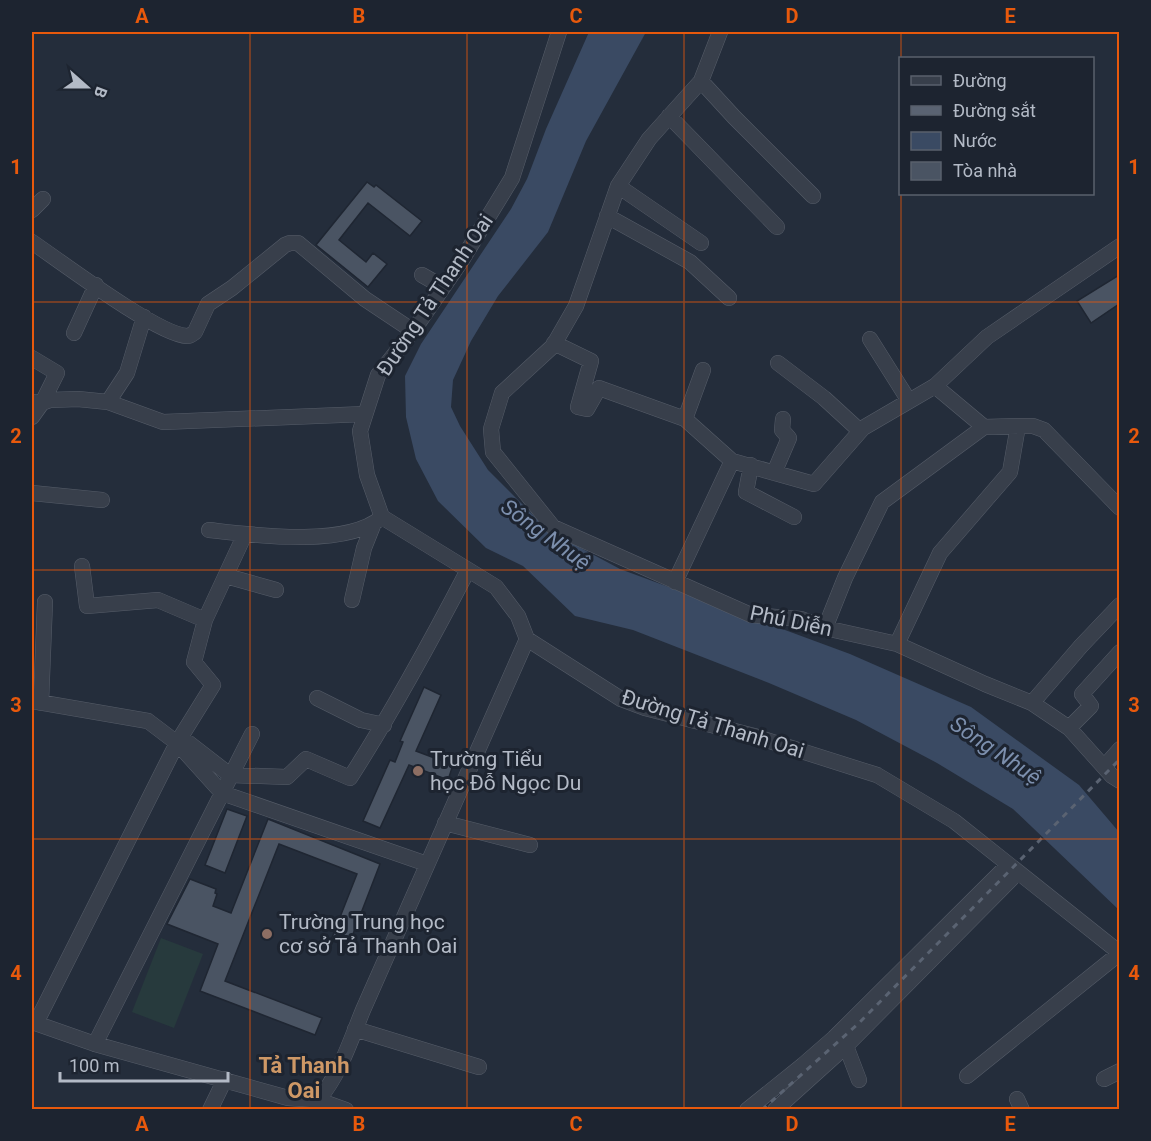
<svg xmlns="http://www.w3.org/2000/svg" width="1151" height="1141" viewBox="0 0 1151 1141" font-family="Roboto,sans-serif">
<rect width="100%" height="100%" fill="#242d3b"/>
<path fill="#273a3d" d="M161,938l42,16 -29,74 -42,-16z"/>
<path fill="#3a4a63" d="M589,32h57l-60,109 -38,91 -50,64 -27,45 -18,39 -2,27 9,19 28,44 61,61 71,38 230,85 121,53 108,78 40,47v78l-106,-101 -76,-46 -81,-43 -87,-37 -136,-53 -58,-14 -52,-50 -37,-18 -48,-47 -22,-42 -10,-42 -1,-41 16,-32 90,-135 16,-30 19,-50z"/>
<path fill="#4a5463" stroke="#1f2632" stroke-width="1.5" d="M367,182l7,5 2,-2 46,36 -12,15 -42,-33 -29,37 27,22 7,-9 14,11 -19,23 -52,-42z
M1119,275v29l-28,19 -14,-22z
M424,687l17,8 -25,56 37,14 -5,15 -39,-15 -29,63 -17,-7 27,-61 5,2 8,-20 -3,-1z
M227,809l20,7 -22,57 -20,-8z
M268,819l112,45 -32,83 -17,-7 26,-66 -78,-30 -54,137 97,37 -7,17 -115,-44 18,-47 -51,-20 23,-45 26,10 -1,4 2,1 -4,12 18,7z"/>
<g fill="none" stroke-linecap="round" stroke-linejoin="round">
<g stroke="#565d69" stroke-width="16">
<path id="minor" d="M559,32l-47,146 -50,82 -49,71 -35,44 -18,56 7,44 15,42 114,70 22,29 9,23 94,60 24,9 109,28 123,39 77,46 166,132 -153,123
M720,32l-19,49 -52,58 -31,47 -42,120 -23,40 -51,47 -11,36 2,23 60,75 198,88 50,4 24,9 72,16 88,40 47,19 37,25 43,48 8,5
M701,81l33,36 79,79
M669,116l108,111
M618,186l83,57
M32,210l11,-11
M607,216l83,46 39,36
M32,242c28,19 126,93 155,94 4,0 5,-2 8,-4l13,-28 24,-16 53,-43 5,-2h8l67,56 48,32
M422,275l21,12
M74,333l22,-48
M870,339l39,62
M554,343l37,18 -13,46 9,2 12,-21 86,31 47,42
M32,358l25,15 -15,30 -10,14
M778,363l46,35 36,33
M935,386l49,41
M32,402l10,1 8,-3 28,-1 30,3 55,20 202,-8
M108,402l19,-29 17,-56
M685,419l18,-49
M1018,426h15l11,4 76,78
M751,465l-5,27 48,25
M774,473l15,-35 -7,-8 1,-11
M32,493l70,7
M209,530c44,5 138,18 173,-13
M82,566l5,40 71,-6 47,20
M226,576l50,14
M675,582l57,-121 82,23 49,-56 72,-42 52,-49 133,-91
M352,600l12,-52 10,-25
M825,628l20,-50 37,-76 102,-75 34,-1 -8,46 -70,81 -43,91
M317,698l44,22 23,5
M32,701l116,20 29,22 45,50 205,71
M41,703l4,-101
M1032,703l49,-57 39,-41
M1069,728l22,-22 -9,-12 38,-42
M181,737l49,38 57,2 19,-18 44,19c43,-67 81,-137 118,-208
M1104,767l16,-18
M445,823l85,22
M32,1022l63,22 193,54 30,2 28,10
M36,1023l141,-280 36,-58 -19,-23 11,-42 40,-86
M355,1029l124,38
M95,1044l157,-310
M846,1046l13,34
M1104,1079l16,-8
M1017,1099l5,11
M318,1100c22,-26 32,-58 45,-90l164,-371
M210,1110l15,-31
M747,1110l56,-45 31,-27 174,-173
M775,1110l71,-64 172,-174"/>
</g>
<use href="#minor" stroke="#383f4b" stroke-width="15"/>
<path stroke="#5a6372" stroke-width="3" stroke-dasharray="6 6" stroke-linecap="butt" d="M762,1110l98,-88 260,-263"/>
</g>
<path fill="none" stroke="#e8590c" stroke-width="1.5" stroke-opacity="0.55" d="M250,32v1078M467,32v1078M684,32v1078M901,32v26M901,194v916M32,302h1088M32,570h1088M32,839h1088"/>
<g fill="#8d6e63" stroke="#1d2430" stroke-width="2">
<circle cx="418" cy="771" r="6"/>
<circle cx="267" cy="934" r="6"/>
</g>
<g text-anchor="middle" stroke-width="6" stroke-linejoin="round" paint-order="stroke">
<g font-size="21" fill="#b3bac6" stroke="#1d2430">
<text transform="translate(435 295) rotate(-56)" y="7">Đường Tả Thanh Oai</text>
<text transform="translate(791 621) rotate(12)" y="7">Phú Diễn</text>
<text transform="translate(713 724) rotate(17)" y="7">Đường Tả Thanh Oai</text>
</g>
<g font-size="21" fill="#b3bac6" stroke="#1d2430" text-anchor="start">
<text x="430" y="766">Trường Tiểu<tspan x="430" dy="24">học Đỗ Ngọc Du</tspan></text>
<text x="279" y="929">Trường Trung học<tspan x="279" dy="24">cơ sở Tả Thanh Oai</tspan></text>
</g>
<g font-size="22" font-style="italic" fill="#7c8fad" stroke="#1d2430">
<text transform="translate(546 534) rotate(36)" y="8">Sông Nhuệ</text>
<text transform="translate(996 750) rotate(34)" y="8">Sông Nhuệ</text>
</g>
<g font-size="22" font-weight="bold" fill="#ce9866" stroke="#1d2430">
<text x="304" y="1073">Tả Thanh<tspan x="304" dy="25">Oai</tspan></text>
</g>
</g>
<rect width="1151" height="1141" fill="none" stroke="#1d2430" stroke-width="66"/>
<rect x="899" y="57" width="195" height="138" fill="#1d2430" stroke="#59606c" stroke-width="1.5"/>
<rect x="911" y="76" width="30" height="9" fill="#383f4b" stroke="#59606c" stroke-width="1.5"/>
<text x="953" y="87" font-size="18" fill="#b3bac6">Đường</text>
<rect x="911" y="106" width="30" height="9" fill="#5a6372" stroke="#59606c" stroke-width="1.5"/>
<text x="953" y="117" font-size="18" fill="#b3bac6">Đường sắt</text>
<rect x="911" y="132" width="30" height="18" fill="#3a4a63" stroke="#59606c" stroke-width="1.5"/>
<text x="953" y="147" font-size="18" fill="#b3bac6">Nước</text>
<rect x="911" y="162" width="30" height="18" fill="#4a5463" stroke="#59606c" stroke-width="1.5"/>
<text x="953" y="177" font-size="18" fill="#b3bac6">Tòa nhà</text>
<g transform="translate(87 87) rotate(111)" stroke="#1d2430" stroke-width="4.5" paint-order="stroke">
<path d="M0-4.5L10 22L0 15L-10 22Z" fill="#b3bac6"/>
<text y="-9" font-size="16" font-weight="bold" text-anchor="middle" fill="#b3bac6">B</text>
</g>
<path d="M60 1072v9h168v-9" fill="none" stroke="#b3bac6" stroke-width="3"/>
<text x="69" y="1072" font-size="18" fill="#b3bac6" stroke="#1d2430" stroke-width="4.5" paint-order="stroke">100 m</text>
<rect x="33" y="33" width="1085" height="1075" fill="none" stroke="#e8590c" stroke-width="2"/>
<g font-size="20" text-anchor="middle" font-weight="bold" fill="#e8590c">
<text x="142" y="23">A</text>
<text x="359" y="23">B</text>
<text x="576" y="23">C</text>
<text x="792" y="23">D</text>
<text x="1010" y="23">E</text>
<text x="16" y="174">1</text>
<text x="1134" y="174">1</text>
<text x="16" y="443">2</text>
<text x="1134" y="443">2</text>
<text x="16" y="712">3</text>
<text x="1134" y="712">3</text>
<text x="16" y="980">4</text>
<text x="1134" y="980">4</text>
<text x="142" y="1131">A</text>
<text x="359" y="1131">B</text>
<text x="576" y="1131">C</text>
<text x="792" y="1131">D</text>
<text x="1010" y="1131">E</text>
</g>
</svg>
